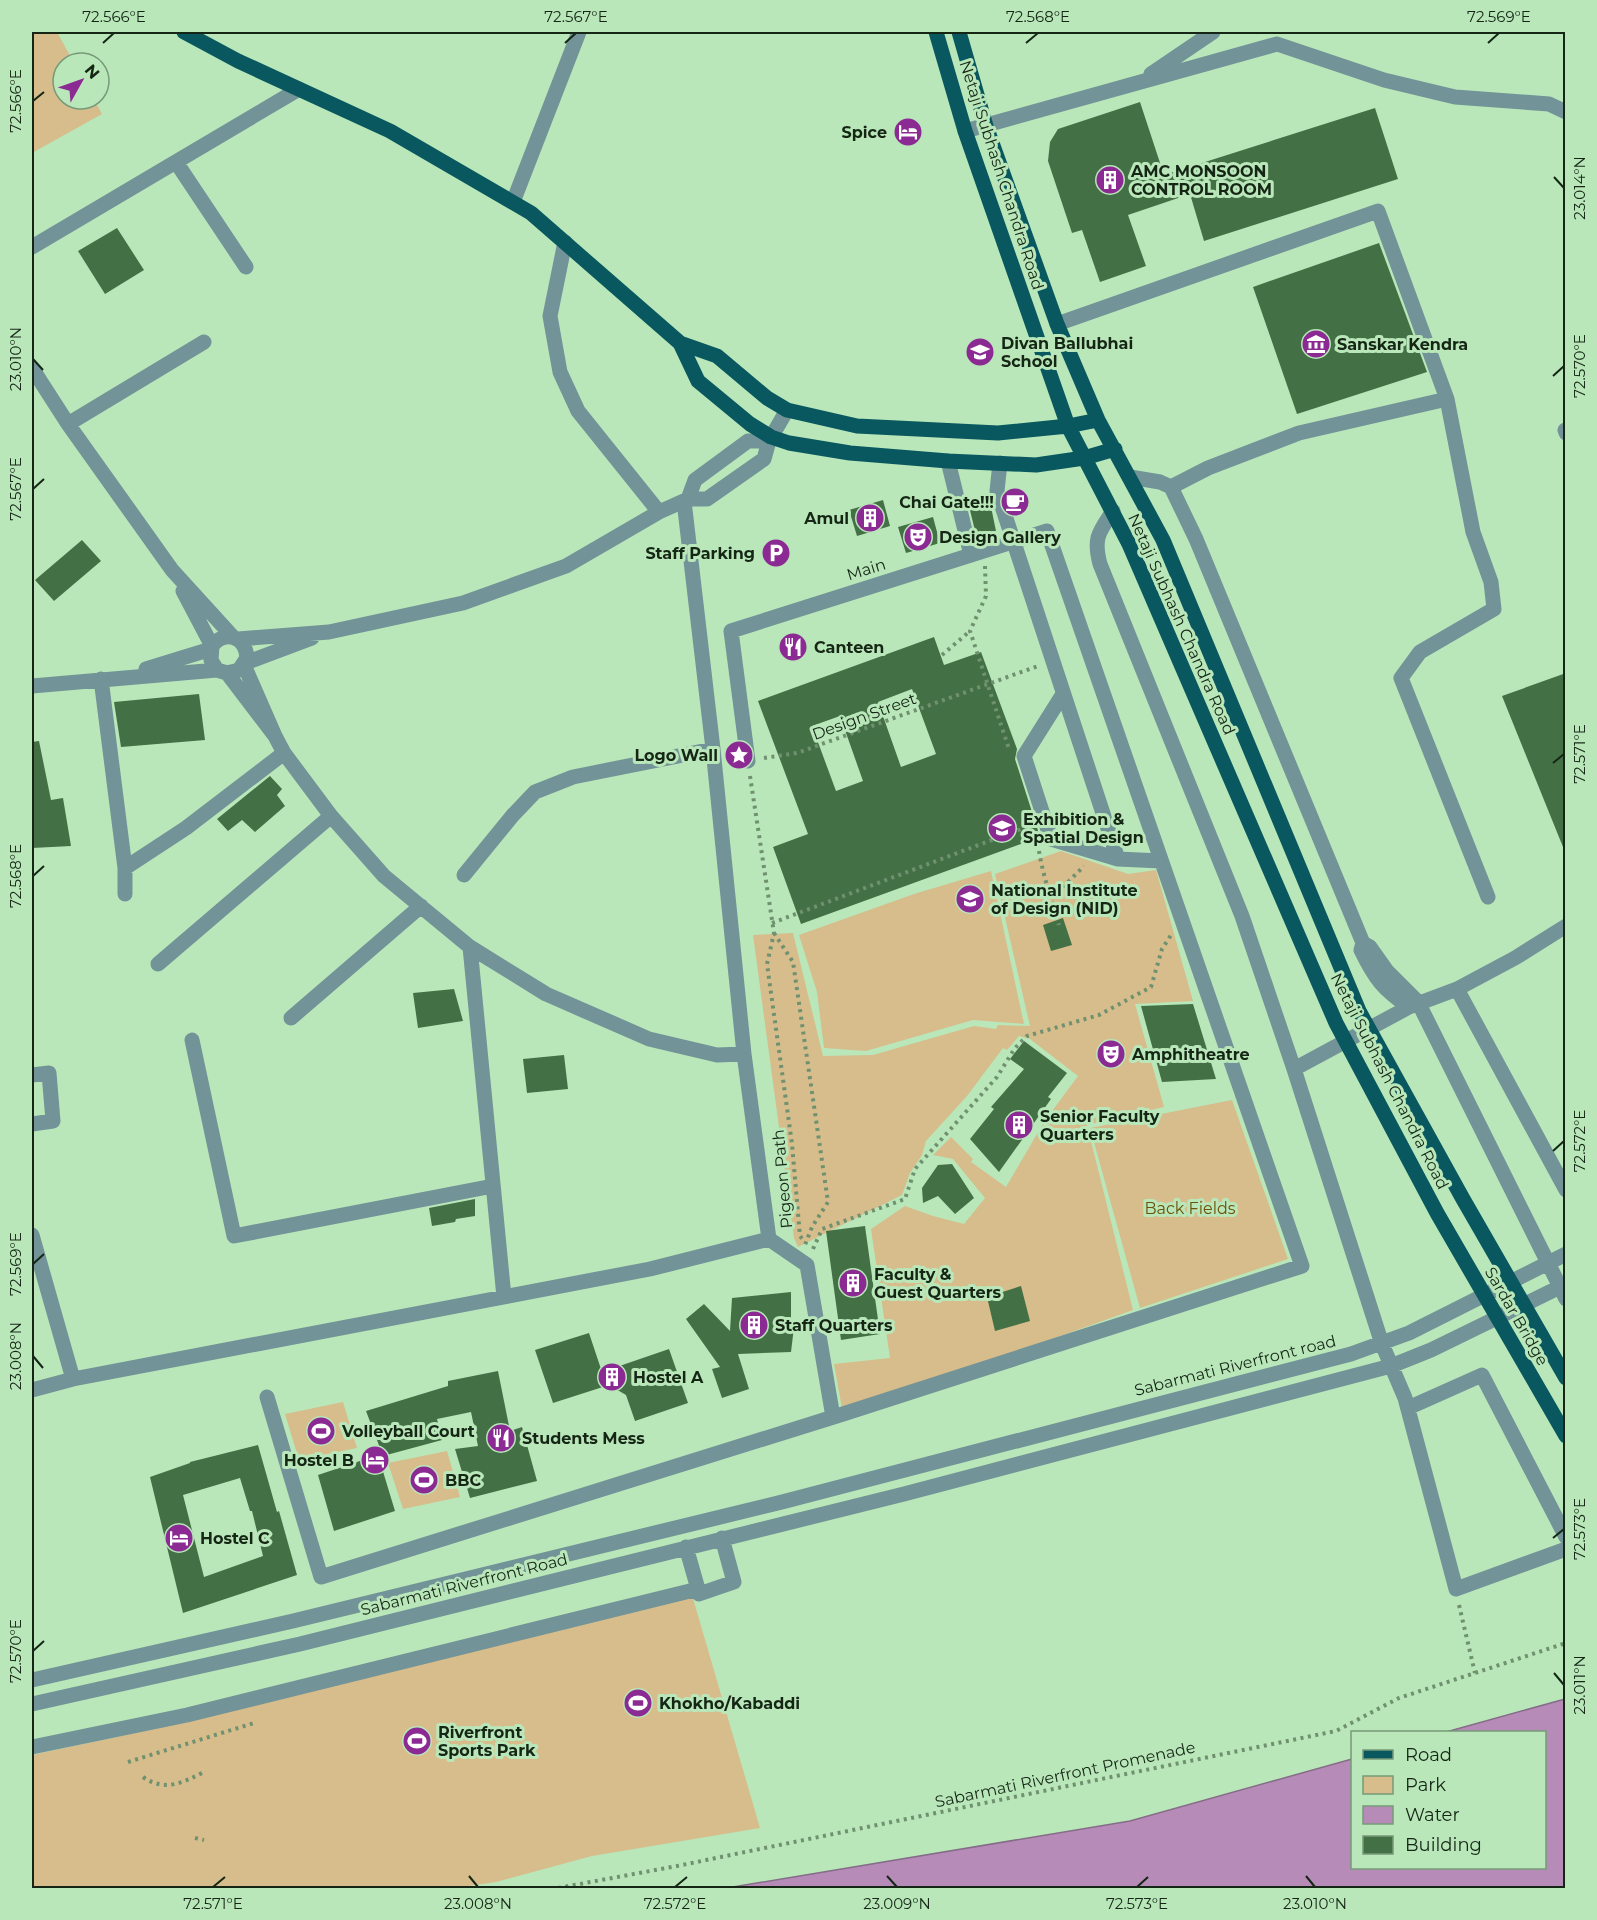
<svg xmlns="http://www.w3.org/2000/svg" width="1597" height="1920" viewBox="0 0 1597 1920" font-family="Montserrat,sans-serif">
<rect width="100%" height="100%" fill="#b9e7ba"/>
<path fill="#d6bd8b" d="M32,32h25l17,31h-11v36h31l8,15 -70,39z
M1061,851l67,23 28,-4 37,131 -58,3 29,103 -77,18 46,185 -290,104 -9,-50 56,-6 -19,-129 34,-23 28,10 31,8 21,-26 -32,-39 -20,-4 18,-18 22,22 -2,3 35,25 38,-65 34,-46 -48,-37 -11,-3 -12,14 -4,-2 -36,48 -41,45 -4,14 -12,18 -8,22 -104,52 -4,-9 -41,-303 40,-2 30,123 50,-1 101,-29 22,3 2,-4 32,1 -35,-152z
M991,871l33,153 -51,-4 -107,31 -42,-3 -7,-56 -18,-57 115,-41z
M1232,1100l56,159 -148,49 -50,-180z
M343,1402l14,46 -58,12 -14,-46z
M447,1451l13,46 -57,12 -15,-46z
M692,1595l68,233 -168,28 -96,26 -40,6h-424v-133l135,-29z"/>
<path fill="#b68bb8" stroke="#866d87" stroke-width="1.5" d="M1565,1699v189h-838l403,-67 222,-62v109h192v-136h-98z"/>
<path fill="#447046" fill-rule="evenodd" d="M1140,102l24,73 211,-67 23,71 -194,62 -14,-47 -62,21 18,51 -46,16 -18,-52 -10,3 -24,-72 2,-19 8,-13z
M117,228l27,42 -39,24 -27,-43z
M1379,243l48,129 -130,42 -44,-127z
M883,500l7,26 -33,10 -8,-26z
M990,502l6,29 -20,4 -7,-29z
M933,517l7,26 -34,10 -8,-26z
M82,540l19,21 -47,40 -19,-21z
M934,637l10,28 37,-13 36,97 -2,10 25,78 -239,87 -28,-77 35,-13 -50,-133zM912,689l24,65 -35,13 -23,-65zM840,716l23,65 -27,10 -24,-65z
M1566,673v178l-1,1 -63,-156z
M199,694l6,46 -84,7 -7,-45z
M39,741l12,59 12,-2 8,48 -39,2v-106z
M270,776l12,13 -5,6 8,11 -30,26 -13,-12 -14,11 -11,-12z
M1063,918l9,27 -21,6 -8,-26z
M454,989l9,32 -45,7 -5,-35z
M1193,1004l23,75 -54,3 -21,-76z
M1024,1041l43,32 -19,24 3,2 -52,73 -29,-33 24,-30 -3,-2 33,-38 -14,-10z
M564,1055l4,34 -41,4 -4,-34z
M952,1164l22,34 -19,16 -17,-18 -15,7 -1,-15 16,-23z
M475,1199v17l-19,3 -1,3 -23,4 -3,-18z
M865,1226l15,108 -39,6 -15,-109z
M1021,1286l9,35 -35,10 -8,-34z
M791,1292v34l3,1 -3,25 -53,2 11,35 -27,9 -10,-29 8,-2 -34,-48 18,-15 26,27 2,-33z
M589,1333l13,39 67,-23 19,54 -53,18 -9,-26 -17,-10 -56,18 -18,-53z
M498,1371l12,60 12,-4 15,54 -67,17 -15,-49 23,-3 -7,-34 -34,7 5,21 -59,16 -17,-45 82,-25v-5z
M258,1445l19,67 2,-1 18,64 -114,38 -33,-136 40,-14v-1zM240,1478l10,33h2l11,45 -59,21 -21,-82z
M378,1455l17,56 -61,20 -16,-56z"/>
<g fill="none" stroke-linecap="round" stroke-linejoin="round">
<path stroke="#709170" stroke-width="4" stroke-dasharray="3 4.5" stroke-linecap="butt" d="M985,566l1,30 -16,35 39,118
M942,655l28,-24
M764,758l33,-5 241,-87
M750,776l24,157 -7,31 25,180 8,92 3,4
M1039,851c4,25 13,50 20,74
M1052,898l32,-32
M772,923l257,-97
M774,933l19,29 35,240 -16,25 -7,18
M813,1249l9,-20 83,-30 10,-30 82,-92 18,-29 12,-12 72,-21 52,-28 11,-38 9,-14
M1459,1605l16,68
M128,1762l126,-39
M143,1777c22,15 39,6 61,-5
M195,1838l9,2
M558,1888l119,-22 659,-135 63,-33 167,-55"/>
<path stroke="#729397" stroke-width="15" d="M1151,74l62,-42
M965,131l312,-87 107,36 71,17 94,7 17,8
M176,162l70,105
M513,202l66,-170
M565,242l-15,74 10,56 18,39 81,101
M32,247l267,-158
M1057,324l321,-113 69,188
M32,368l36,56 104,146 61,67
M68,424l136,-82
M1565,430l1,3
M769,441l18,-31
M948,461l23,94
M1000,463l-3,28 121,368 43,2
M1130,477l30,5 11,5 25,52 167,404
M1171,487l37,-19 91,-35 148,-34 26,133 18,50 3,27 -74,43 -19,26 87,219
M1113,511c-14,21 -20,27 -13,53l142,352 52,153 88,275 23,54 51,191 110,-40
M183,591l29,55
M238,639l91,-7 134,-29 103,-37 93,-54 29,-13h19l57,-40 5,-18h-21l-53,39 -7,19
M245,663l67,-25
M146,669l65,-20
M227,673l12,-3 8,-12c-1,-21 -22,-29 -35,-12l-1,14 6,10 10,3 48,63 -31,-71
M101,679l24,189v26
M32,686l185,-16
M1063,694l-39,62 27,83 67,20
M125,868l61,-40 98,-75
M464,875l49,-60 22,-23 38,-15 140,-28
M470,947l76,47 103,45 68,16 27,-1
M158,964l173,-148
M1457,989l109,201
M1409,1007c-26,-18 -34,-28 -48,-57l2,-7 7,4 17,24 31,31 148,297
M291,1018l130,-112
M192,1040l42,196 259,-50
M1294,1069l115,-62 48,-18 58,-31 51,-32
M32,1075l17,-2 4,48 -21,3
M32,1235l41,144
M769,1239l38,26 26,152
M504,1297l146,-28 119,-30 -25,-185 -31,-305 -29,-248
M32,1390l41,-11 431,-82 -34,-350 -86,-71 -53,-60 -47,-63 -9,-17
M267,1397l54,180 522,-163 459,-148 -255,-735 -316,100 17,130
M1408,1408l74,-33 84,162
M698,1589l1,5 35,-12 -12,-44
M32,1680l261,-59 489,-119 569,-148 58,-21 157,-79
M32,1704l268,-60 604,-150 487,-128 40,-16 135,-66
M32,1747l155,-32 511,-126 -12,-42"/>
<path stroke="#09585f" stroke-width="15" d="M184,32l54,29 152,70 141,82 149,130 37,13 50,42 20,12 70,16 141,7 70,-7 30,-6
M936,32l29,99 103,295 61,118 207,479 101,190 129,223
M959,32l27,94 71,198 41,96 65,120 196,471 104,188 103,179
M680,343l18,38 52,43 21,13 18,6 61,10 98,8 88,4 48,-7 31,-9"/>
</g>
<path fill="none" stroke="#152615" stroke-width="2" d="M103,43l11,-10M565,43l11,-10M1026,43l12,-10M1488,43l11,-10M33,101l11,-9M1554,177l10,11M33,359l10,11M1553,376l11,-10M33,489l11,-10M1553,763l11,-9M33,876l11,-10M1553,1151l11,-10M33,1264l11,-10M33,1356l10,12M1553,1538l11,-9M33,1651l11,-10M1554,1673l10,12M469,1876l9,11M887,1876l10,11M1306,1876l9,11M213,1887l12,-10M675,1887l12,-10M1137,1887l11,-10"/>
<defs>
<g id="hotel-disc" transform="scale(1.5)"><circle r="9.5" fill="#8b2a92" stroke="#b9e7ba"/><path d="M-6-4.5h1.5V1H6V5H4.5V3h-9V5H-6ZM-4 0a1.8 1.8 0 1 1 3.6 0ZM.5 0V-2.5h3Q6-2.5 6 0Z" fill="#fff"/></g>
<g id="building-disc" transform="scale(1.5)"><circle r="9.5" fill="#8b2a92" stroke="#b9e7ba"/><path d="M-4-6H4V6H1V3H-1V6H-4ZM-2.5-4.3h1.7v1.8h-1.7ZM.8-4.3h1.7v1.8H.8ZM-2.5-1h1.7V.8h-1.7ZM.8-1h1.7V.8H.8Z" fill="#fff"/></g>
<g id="museum-disc" transform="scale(1.5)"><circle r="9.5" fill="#8b2a92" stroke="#b9e7ba"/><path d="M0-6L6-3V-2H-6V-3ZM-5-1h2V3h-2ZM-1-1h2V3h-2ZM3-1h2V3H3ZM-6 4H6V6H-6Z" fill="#fff"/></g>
<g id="school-disc" transform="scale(1.5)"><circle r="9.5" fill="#8b2a92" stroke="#b9e7ba"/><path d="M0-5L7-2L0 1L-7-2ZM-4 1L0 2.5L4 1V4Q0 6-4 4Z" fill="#fff"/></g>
<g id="cafe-disc" transform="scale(1.5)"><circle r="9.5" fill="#8b2a92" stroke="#b9e7ba"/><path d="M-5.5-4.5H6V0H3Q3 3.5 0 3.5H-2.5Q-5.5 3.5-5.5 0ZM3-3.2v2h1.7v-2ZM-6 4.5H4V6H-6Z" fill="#fff"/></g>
<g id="theatre-disc" transform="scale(1.5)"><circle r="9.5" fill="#8b2a92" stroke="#b9e7ba"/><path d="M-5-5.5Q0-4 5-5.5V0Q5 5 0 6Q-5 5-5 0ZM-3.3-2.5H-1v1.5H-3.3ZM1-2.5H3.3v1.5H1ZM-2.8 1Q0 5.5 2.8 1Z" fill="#fff"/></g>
<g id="parking-disc" transform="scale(1.5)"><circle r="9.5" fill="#8b2a92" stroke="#b9e7ba"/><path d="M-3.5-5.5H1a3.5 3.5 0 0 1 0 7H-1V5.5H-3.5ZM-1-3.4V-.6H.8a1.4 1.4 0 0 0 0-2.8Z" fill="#fff"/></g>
<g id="restaurant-disc" transform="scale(1.5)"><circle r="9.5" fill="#8b2a92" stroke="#b9e7ba"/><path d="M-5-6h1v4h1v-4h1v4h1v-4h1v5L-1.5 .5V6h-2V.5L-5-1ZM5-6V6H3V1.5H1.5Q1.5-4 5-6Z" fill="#fff"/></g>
<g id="sight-disc" transform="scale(1.5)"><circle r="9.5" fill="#8b2a92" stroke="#b9e7ba"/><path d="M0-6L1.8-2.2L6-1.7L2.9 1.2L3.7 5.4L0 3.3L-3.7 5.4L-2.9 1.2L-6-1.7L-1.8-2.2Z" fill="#fff"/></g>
<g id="university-disc" transform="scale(1.5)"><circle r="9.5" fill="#8b2a92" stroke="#b9e7ba"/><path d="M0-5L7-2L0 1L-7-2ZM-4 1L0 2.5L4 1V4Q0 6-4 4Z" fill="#fff"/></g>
<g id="stadium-disc" transform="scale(1.5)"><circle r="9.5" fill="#8b2a92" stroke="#b9e7ba"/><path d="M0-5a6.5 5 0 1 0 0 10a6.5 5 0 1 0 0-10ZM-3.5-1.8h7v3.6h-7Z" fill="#fff"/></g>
</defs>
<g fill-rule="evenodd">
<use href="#hotel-disc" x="908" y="132"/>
<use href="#building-disc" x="1110" y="180"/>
<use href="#museum-disc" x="1316" y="344"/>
<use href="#school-disc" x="980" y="352"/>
<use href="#cafe-disc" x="1015" y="502"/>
<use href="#building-disc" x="870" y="518"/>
<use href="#theatre-disc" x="918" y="537"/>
<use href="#parking-disc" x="776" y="553"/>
<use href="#restaurant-disc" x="793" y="647"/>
<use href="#sight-disc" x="739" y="755"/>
<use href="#school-disc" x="1002" y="828"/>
<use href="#university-disc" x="970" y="899"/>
<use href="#theatre-disc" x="1111" y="1054"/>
<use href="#building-disc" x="1019" y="1125"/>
<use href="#building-disc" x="853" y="1283"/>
<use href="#building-disc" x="754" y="1325"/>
<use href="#building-disc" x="612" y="1377"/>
<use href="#stadium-disc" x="321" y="1431"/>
<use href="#restaurant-disc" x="501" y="1438"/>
<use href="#hotel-disc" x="375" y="1460"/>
<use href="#stadium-disc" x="424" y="1480"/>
<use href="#hotel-disc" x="179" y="1538"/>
<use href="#stadium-disc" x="638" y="1703"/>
<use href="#stadium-disc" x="417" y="1741"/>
</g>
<g text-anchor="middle" stroke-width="6" stroke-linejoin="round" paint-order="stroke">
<g font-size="16" font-weight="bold" fill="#152615" stroke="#b9e7ba" text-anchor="start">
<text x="887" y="138" text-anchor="end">Spice</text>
<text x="1131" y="177">AMC MONSOON<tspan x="1131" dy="18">CONTROL ROOM</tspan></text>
<text x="1001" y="349">Divan Ballubhai<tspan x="1001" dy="18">School</tspan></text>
<text x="1337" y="350">Sanskar Kendra</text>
<text x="994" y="508" text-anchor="end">Chai Gate!!!</text>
<text x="849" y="524" text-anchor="end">Amul</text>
<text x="939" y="543">Design Gallery</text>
<text x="755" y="559" text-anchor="end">Staff Parking</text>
<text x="814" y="653">Canteen</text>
<text x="718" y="761" text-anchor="end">Logo Wall</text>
<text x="1023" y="825">Exhibition &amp;<tspan x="1023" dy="18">Spatial Design</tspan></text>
<text x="991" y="896">National Institute<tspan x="991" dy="18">of Design (NID)</tspan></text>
<text x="1132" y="1060">Amphitheatre</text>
<text x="1040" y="1122">Senior Faculty<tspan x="1040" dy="18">Quarters</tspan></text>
<text x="874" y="1280">Faculty &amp;<tspan x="874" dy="18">Guest Quarters</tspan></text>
<text x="775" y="1331">Staff Quarters</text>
<text x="633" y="1383">Hostel A</text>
<text x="342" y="1437">Volleyball Court</text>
<text x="522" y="1444">Students Mess</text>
<text x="354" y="1466" text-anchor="end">Hostel B</text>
<text x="445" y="1486">BBC</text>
<text x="200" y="1544">Hostel C</text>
<text x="659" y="1709">Khokho/Kabaddi</text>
<text x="438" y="1738">Riverfront<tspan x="438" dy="18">Sports Park</tspan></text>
</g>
<g font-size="16" fill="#152615" stroke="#b9e7ba">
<text transform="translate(1002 175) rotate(72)" y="6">Netaji Subhash Chandra Road</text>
<text transform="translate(866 569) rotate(-17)" y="6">Main</text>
<text transform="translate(1182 624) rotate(66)" y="6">Netaji Subhash Chandra Road</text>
<text transform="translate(864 716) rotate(-20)" y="6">Design Street</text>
<text transform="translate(1390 1081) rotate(63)" y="6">Netaji Subhash Chandra Road</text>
<text transform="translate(782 1179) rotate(-95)" y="6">Pigeon Path</text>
<text transform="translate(1517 1316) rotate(60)" y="6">Sardar Bridge</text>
<text transform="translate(1235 1365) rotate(-14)" y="6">Sabarmati Riverfront road</text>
<text transform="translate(464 1584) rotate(-14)" y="6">Sabarmati Riverfront Road</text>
<text transform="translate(1065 1774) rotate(-12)" y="6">Sabarmati Riverfront Promenade</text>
</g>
<g font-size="16" fill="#6c5108" stroke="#b9e7ba">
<text x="1190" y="1214">Back Fields</text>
</g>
</g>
<rect width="1597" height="1920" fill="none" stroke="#b9e7ba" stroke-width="66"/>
<rect x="1351" y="1731" width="195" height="138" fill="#b9e7ba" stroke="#779a78" stroke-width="1.5"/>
<rect x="1363" y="1750" width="30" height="9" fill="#09585f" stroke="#779a78" stroke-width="1.5"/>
<text x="1405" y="1761" font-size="18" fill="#152615">Road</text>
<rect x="1363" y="1776" width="30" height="18" fill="#d6bd8b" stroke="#779a78" stroke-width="1.5"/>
<text x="1405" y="1791" font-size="18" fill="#152615">Park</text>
<rect x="1363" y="1806" width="30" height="18" fill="#b68bb8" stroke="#779a78" stroke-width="1.5"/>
<text x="1405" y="1821" font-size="18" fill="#152615">Water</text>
<rect x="1363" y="1836" width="30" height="18" fill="#447046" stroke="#779a78" stroke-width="1.5"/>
<text x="1405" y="1851" font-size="18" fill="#152615">Building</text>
<g transform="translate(81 81) rotate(50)"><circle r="28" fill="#b9e7ba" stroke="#779a78" stroke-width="1.5"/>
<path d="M0-4.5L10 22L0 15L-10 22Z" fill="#8b2a92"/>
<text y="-9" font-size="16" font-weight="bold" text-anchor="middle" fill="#152615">N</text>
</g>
<rect x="33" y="33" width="1531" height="1854" fill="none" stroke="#152615" stroke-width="2"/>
<g font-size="15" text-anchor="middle" fill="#152615">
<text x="114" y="22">72.566°E</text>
<text x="576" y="22">72.567°E</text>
<text x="1038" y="22">72.568°E</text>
<text x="1499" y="22">72.569°E</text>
<text transform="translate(16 101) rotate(-90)" y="5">72.566°E</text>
<text transform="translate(1580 188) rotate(-90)" y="5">23.014°N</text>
<text transform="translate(16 359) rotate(-90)" y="5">23.010°N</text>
<text transform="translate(1580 366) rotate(-90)" y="5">72.570°E</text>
<text transform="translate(16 489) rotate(-90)" y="5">72.567°E</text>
<text transform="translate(1580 754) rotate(-90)" y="5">72.571°E</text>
<text transform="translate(16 876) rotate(-90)" y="5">72.568°E</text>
<text transform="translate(1580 1141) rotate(-90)" y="5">72.572°E</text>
<text transform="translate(16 1264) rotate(-90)" y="5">72.569°E</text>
<text transform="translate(16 1356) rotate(-90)" y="5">23.008°N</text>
<text transform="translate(1580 1529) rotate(-90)" y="5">72.573°E</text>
<text transform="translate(16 1651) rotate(-90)" y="5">72.570°E</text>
<text transform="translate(1580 1685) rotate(-90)" y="5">23.011°N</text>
<text x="213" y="1909">72.571°E</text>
<text x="478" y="1909">23.008°N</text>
<text x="675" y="1909">72.572°E</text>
<text x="897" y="1909">23.009°N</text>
<text x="1137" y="1909">72.573°E</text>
<text x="1315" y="1909">23.010°N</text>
</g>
</svg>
